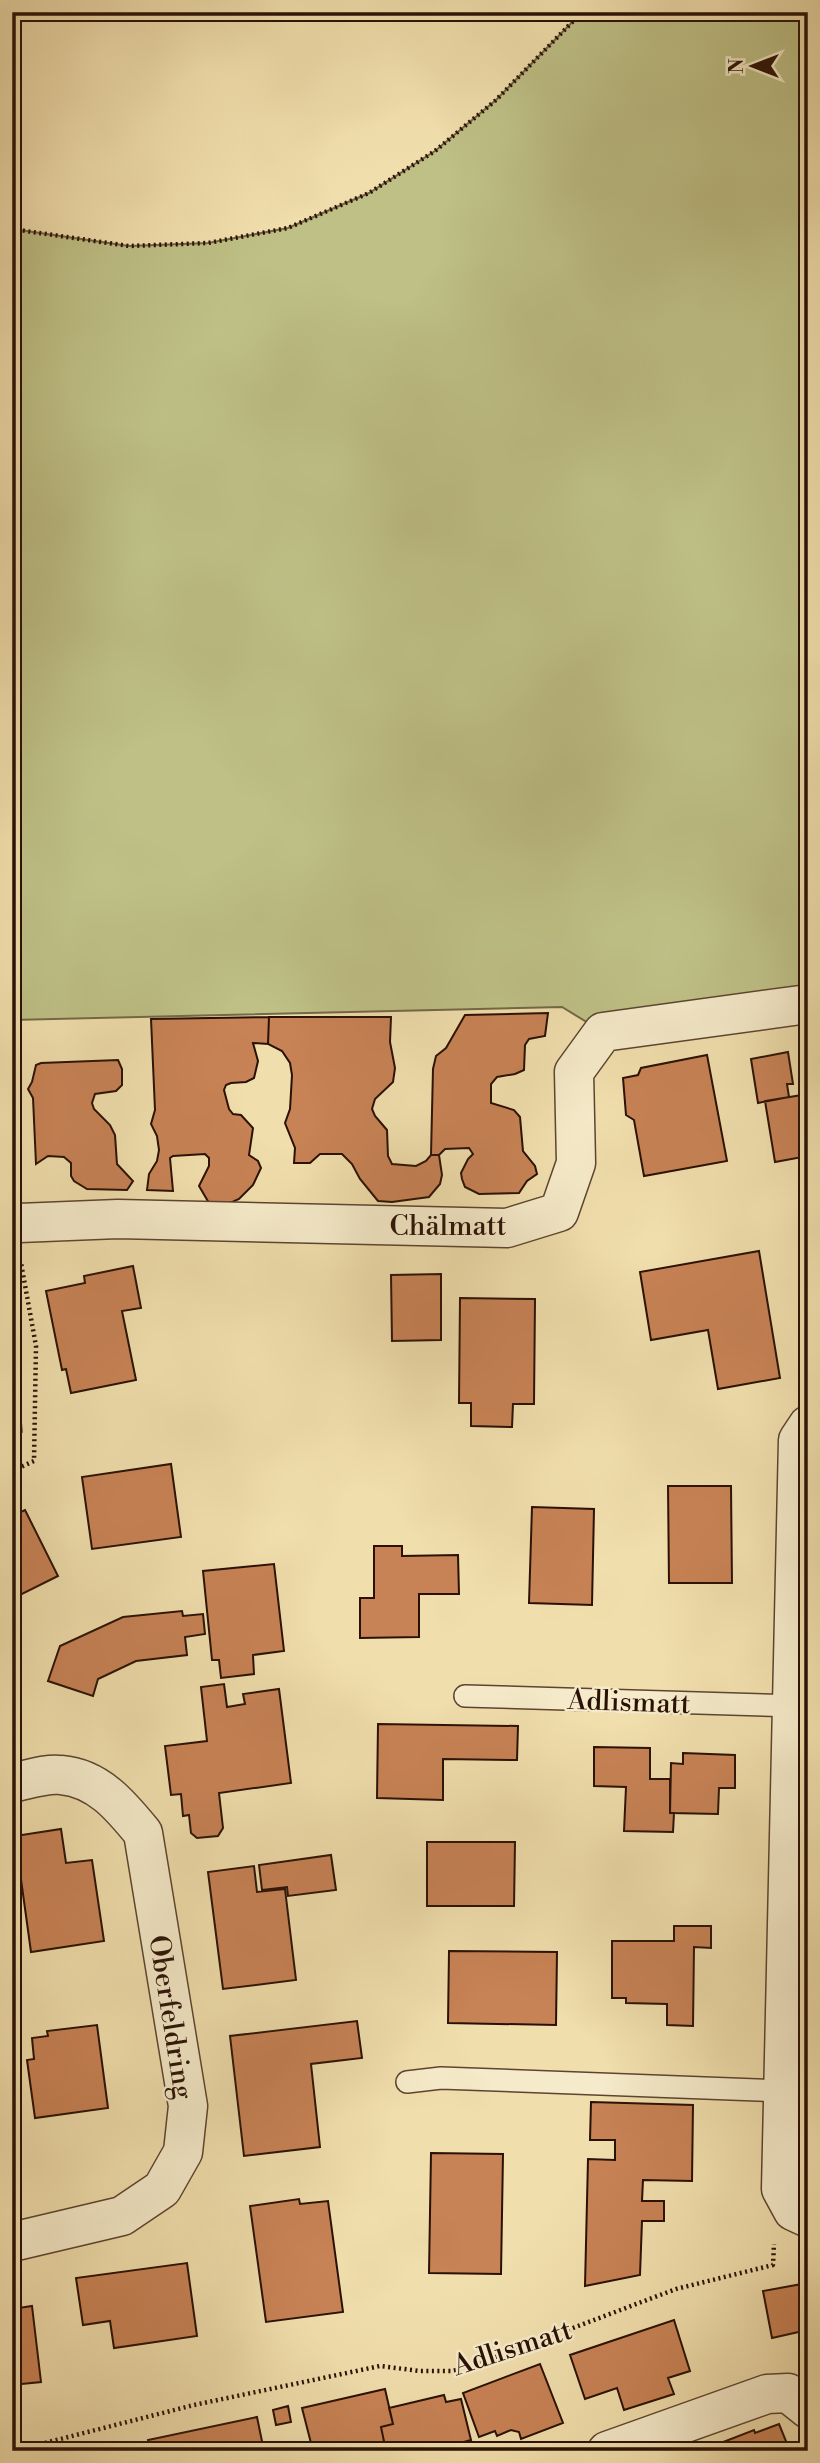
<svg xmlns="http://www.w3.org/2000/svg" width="820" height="2463" viewBox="0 0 820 2463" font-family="'Libre Bodoni',serif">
<rect width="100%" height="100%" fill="#f0deac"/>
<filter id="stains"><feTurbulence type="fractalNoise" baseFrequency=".00286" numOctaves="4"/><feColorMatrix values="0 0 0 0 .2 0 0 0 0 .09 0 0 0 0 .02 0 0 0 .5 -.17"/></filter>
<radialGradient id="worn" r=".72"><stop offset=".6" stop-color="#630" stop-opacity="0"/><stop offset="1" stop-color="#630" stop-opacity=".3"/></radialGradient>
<path fill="#bec086" stroke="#746846" stroke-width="2" d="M582,12h226v992l-205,28 -41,-25 -550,13v-791l117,17 79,-3 80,-15 81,-35 66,-42 61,-51z
M12,1342l10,90 -10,5z"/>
<path fill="#c78255" stroke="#2a1106" stroke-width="2" d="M548,1013l-3,23 -16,3 -4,6 -1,25 -9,4 -18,3 -6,7v19l23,7 6,7 3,34 12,15 2,8 -10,7 -8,12 -40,1 -14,-7 -3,-8 -1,-6 7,-14 5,-5 -4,-6 -24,1 -6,6h-8l2,-86 3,-13 10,-8 19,-33z
M269,1017l-1,27 -15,-1 5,18 -4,17 -8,4 -15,1 -5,2 -2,5 5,19 4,5 8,1 12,13 -4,27 9,6 3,7 -8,17 -14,14 -11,5 -19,-1 -10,-17 10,-20v-8l-4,-4 -32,2 -3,2 3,33 -26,-1 2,-16 8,-13 2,-11 -2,-14 -6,-12 4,-14 -4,-91z
M269,1017h122l-1,25 5,26 -2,14 -18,17 -3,10 3,7 12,14 1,26 4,8 24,2 10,-5 5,-6h8l3,20 -2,9 -11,13 -37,5 -14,-1 -18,-22 -8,-15 -10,-10h-22l-10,9h-16l1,-15 -10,-25 5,-14 2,-34 -2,-12 -8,-12 -14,-7z
M788,1052l5,32h-6l2,13 -31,6 -7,-44z
M707,1055l20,106 -83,15 -10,-56 -8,-5 -3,-37 15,-3 3,-7z
M118,1060l4,9v16l-6,6 -21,3 -3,9 2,6 16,16 5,10 2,29 16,17 -6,9 -40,-1 -13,-8 -3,-5v-13l-7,-6 -16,-1 -12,8 -3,-66 -5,-9 4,-7 4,-17 5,-2z
M808,1094v62l-33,6 -10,-61z
M759,1251l21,127 -62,11 -10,-59 -57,10 -11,-68z
M133,1266l8,42 -19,3 14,69 -65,13 -5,-24 -4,1 -16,-79 39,-8 -1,-7z
M441,1274v66l-49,1 -1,-66z
M460,1298l75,1 -1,105h-21l-1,23 -41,-1v-23h-12z
M171,1464l10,73 -89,12 -10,-72z
M668,1486h63l1,97h-63z
M532,1507l62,2 -2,96 -63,-2z
M25,1510l33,66 -46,23v-83z
M374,1546h28v10l56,-1 1,39h-40v43l-59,1v-40h14z
M274,1564l10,87 -31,4 1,19 -33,4 -2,-18h-7l-9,-89z
M182,1611l1,5 20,-2 2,20 -20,3 2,18 -51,6 -38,18 -5,17 -45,-15 12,-35 63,-29z
M224,1684l3,23 18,-3 -2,-10 36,-5 12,94 -72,10 4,35 -5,8 -21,2 -6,-5 -2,-18 -6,1 -2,-22 -10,1 -6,-49 42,-5 -6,-54z
M378,1724l140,2 -1,34 -74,-1v41l-66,-2z
M594,1747l56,1v31h20v34h4l-1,19 -49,-1 2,-44 -32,-1z
M683,1753l52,2v33h-16l-1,26 -48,-1 1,-50 12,1z
M61,1829l5,34 26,-3 12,81 -73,11 -16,-116z
M427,1842h88l-1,64h-87z
M331,1855l5,35 -48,6 -1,-9 -25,3 -3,-25z
M254,1866l3,26 28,-3 11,91 -73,9 -15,-117z
M674,1926h37v22l-17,-1 -1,79 -26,-1v-21l-41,-1v-5h-14v-57h62z
M449,1951l108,1 -1,73 -108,-2z
M357,2021l5,37 -51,6 9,83 -76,9 -14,-120z
M97,2025l11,83 -73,10 -8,-58 7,-1 -2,-21 16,-2 -1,-5z
M591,2102l102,3 -1,76 -49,-1 -1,21h22v20h-22l-2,54 -55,11 3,-127 27,1v-20h-25z
M431,2153l72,1 -2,120 -72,-1z
M299,2199l1,5 28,-3 15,111 -77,10 -16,-116z
M187,2263l10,73 -83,12 -4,-27 -27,4 -7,-47z
M802,2284l1,6h5v63l-5,-22 -31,7 -9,-47z
M32,2306l9,76 -29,3v-76z
M674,2320l16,51 -22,7 6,16 -50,16 -7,-22 -32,11 -15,-44z
M540,2364l23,59 -42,16 -2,-7 -8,-2 -14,6 -2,-5 -16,6 -16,-44z
M385,2389l8,35 -12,3 5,24h-73l-11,-43z
M444,2395l2,7 15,-3 10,41 -18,5 1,6h-68l-5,-24 12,-3 -4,-16z
M288,2406l3,16 -15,3 -3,-15z
M257,2417l7,34h-114l-2,-11z
M779,2424l11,27h-90l54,-21 1,3z"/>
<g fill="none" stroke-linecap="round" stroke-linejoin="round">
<g stroke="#5c4430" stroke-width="24">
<path id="lane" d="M465,1696l334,10
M407,2082l34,-4 343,13"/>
</g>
<g stroke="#5c4430" stroke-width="41">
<path id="street" d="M19,1223l99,-4 389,9 52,-16 17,-49 -2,-91 29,-40 205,-28
M808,1425l-10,15 -17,749 12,22 15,7
M12,1783c15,-3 34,-10 49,-8 37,3 60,31 82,58l45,273 -5,46 -21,37 -40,27 -110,26
M607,2451l160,-57 21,-1 20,16"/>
</g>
<path stroke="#2a1106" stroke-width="4.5" stroke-dasharray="2 3.5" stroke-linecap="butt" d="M12,229l117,17 79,-3 80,-15 81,-35 66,-42 61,-51 86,-88
M12,1471l22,-10 2,-115 -15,-83
M13,2451l181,-46 186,-39 40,5h31l16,-3 209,-79 97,-24 1,-21"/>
<use href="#lane" stroke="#f5eac9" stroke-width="21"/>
<use href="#street" stroke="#f5eac9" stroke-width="38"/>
</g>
<g text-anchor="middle" stroke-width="5" stroke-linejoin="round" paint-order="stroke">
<g font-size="28" fill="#2a1106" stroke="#f5eac9">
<text x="448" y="1235">Chälmatt</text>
<text transform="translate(629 1701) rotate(2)" y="10">Adlismatt</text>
<text transform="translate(172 2017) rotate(81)" y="10">Oberfeldring</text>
<text transform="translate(512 2347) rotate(-18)" y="10">Adlismatt</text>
</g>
</g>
<rect width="820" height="2463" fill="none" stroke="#f0deac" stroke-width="42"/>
<rect x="14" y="14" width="792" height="2435" fill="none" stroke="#2a1106" stroke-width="3.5"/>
<rect x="21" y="21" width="778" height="2421" fill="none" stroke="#2a1106" stroke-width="2"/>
<g transform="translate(753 66) rotate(270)" stroke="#f5eac9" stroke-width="5" paint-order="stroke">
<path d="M0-5L12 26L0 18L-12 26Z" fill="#2a1106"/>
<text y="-10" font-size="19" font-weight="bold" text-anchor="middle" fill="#2a1106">N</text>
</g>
<rect width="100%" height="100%" filter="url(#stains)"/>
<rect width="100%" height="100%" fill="url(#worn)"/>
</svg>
